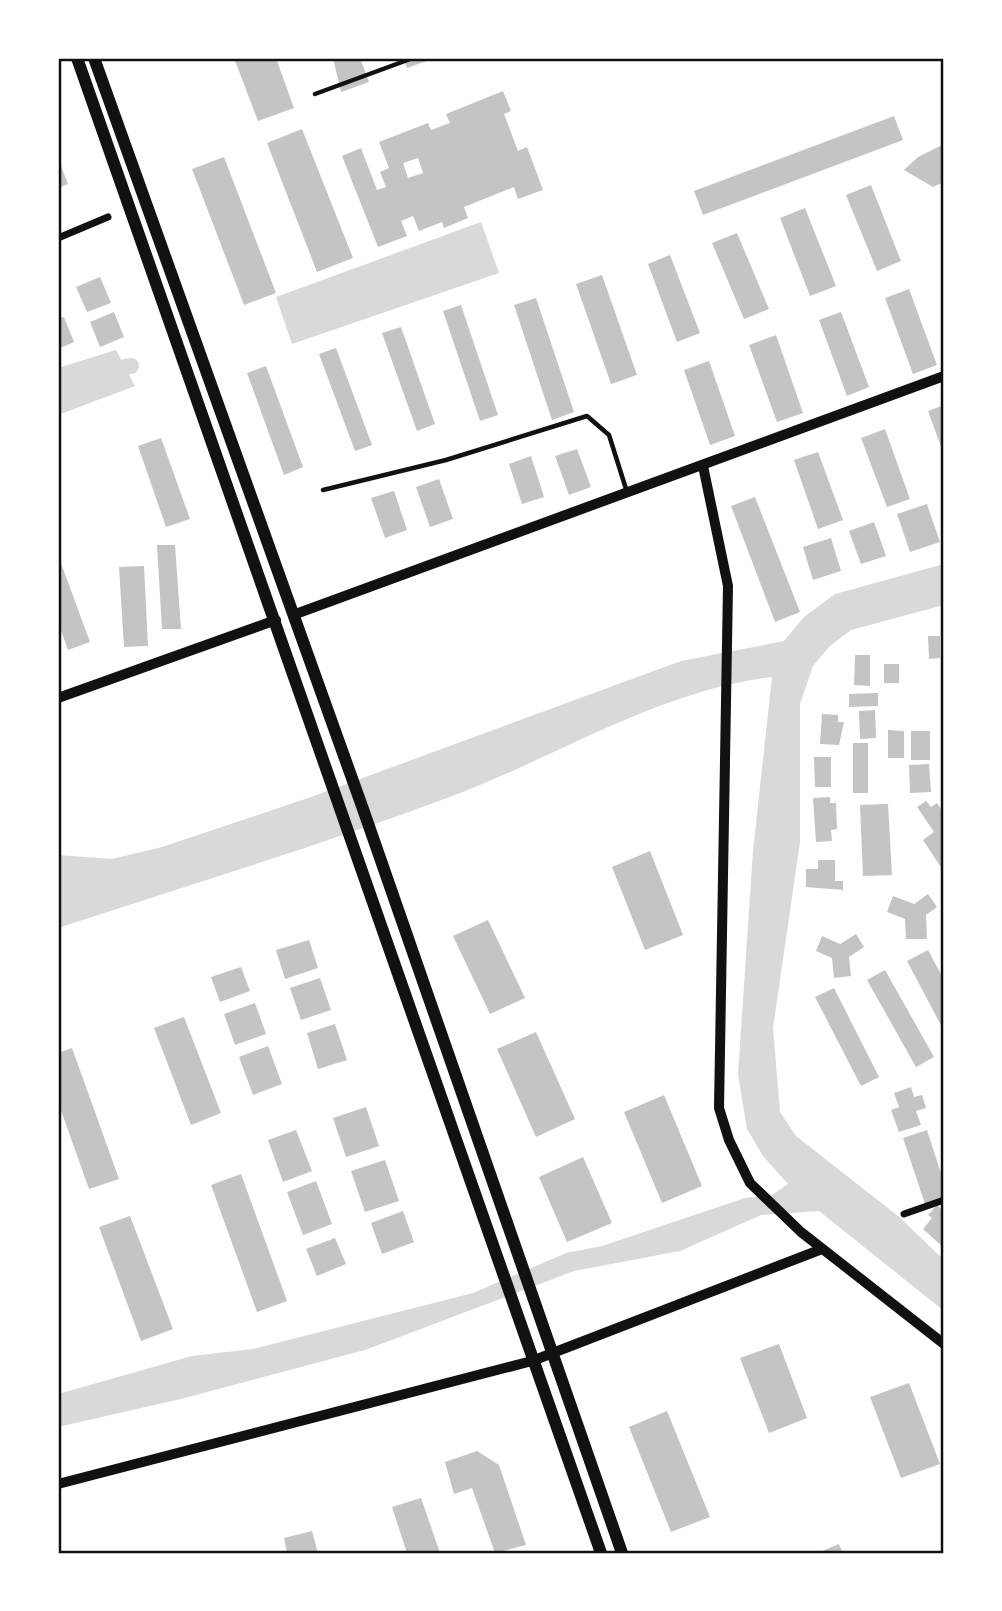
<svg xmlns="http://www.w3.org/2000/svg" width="1002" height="1611" viewBox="0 0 1002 1611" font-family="'PT Sans Narrow',sans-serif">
<rect width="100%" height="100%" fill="#fff"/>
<path fill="#d9d9d9" d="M481,222l18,51 -207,71 -16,-47z
M116,350l19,36 -77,29v-47z
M944,564v41l-93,25 -21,16 -17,20 -13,38v138l-27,186 7,84 16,24 102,80 46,44v51l-125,-100 -58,4 -81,36 -106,20 -209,79 -180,48 -127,29v-33l134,-38 61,-7 220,-56 93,-40 36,-7 143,-48 27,-3 16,-11 -25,-28 -16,-27 -9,-54 15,-224 19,-174c-115,14 -215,80 -322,120 -129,48 -261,88 -392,131v-73l54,4 50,-12 149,-50 370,-136 103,-20 20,-24 31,-23z"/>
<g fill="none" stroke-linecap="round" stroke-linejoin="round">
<path stroke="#d9d9d9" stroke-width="16" d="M125,367l6,-1"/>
</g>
<path fill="#c4c4c4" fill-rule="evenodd" d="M234,58h42l18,50 -36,13z
M333,58h27l9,24 -28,10z
M403,58h32l-28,10z
M503,91l8,20 -7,3 14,37 9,-4 16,43 -25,9 -4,-12 -50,20 4,11 -24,10 -2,-6 -23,9 -6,-15 -12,5 6,15 -29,11 -36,-91 19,-8 16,42 9,-3 -6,-15 9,-4 -10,-26 49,-19 3,7 19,-7 -4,-9zM418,158l5,15 -15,5 -5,-15z
M894,116l9,24 -200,75 -9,-24z
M302,129l51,129 -36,14 -50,-129z
M944,144v38l-11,5 -29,-17 14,-13z
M224,157l52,136 -32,12 -52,-136z
M58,158l10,26 -10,4z
M871,185l30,76 -24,10 -31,-76z
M805,208l31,78 -26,10 -30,-78z
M737,233l32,76 -25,10 -32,-76z
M670,255l30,78 -23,9 -29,-78z
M602,275l35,100 -26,9 -35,-100z
M100,277l11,26 -24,9 -11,-25z
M909,289l28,76 -24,9 -28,-76z
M536,298l38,114 -22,8 -38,-115z
M461,305l37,110 -18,6 -37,-110z
M114,312l10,25 -24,10 -10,-25z
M841,312l28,75 -22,9 -28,-76z
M64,317l10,25 -16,7v-30z
M401,327l34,97 -18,7 -35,-98z
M776,335l27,78 -26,9 -28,-77z
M336,348l36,97 -17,6 -36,-97z
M709,361l26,75 -25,9 -26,-75z
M266,366l37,101 -19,8 -37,-102z
M944,405v50l-16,-44z
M885,429l25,70 -23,8 -26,-69z
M161,438l29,81 -24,8 -28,-81z
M577,449l14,38 -22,8 -14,-39z
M818,452l25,68 -25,9 -24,-69z
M531,456l13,41 -22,7 -13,-40z
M439,479l14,40 -23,8 -14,-40z
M394,491l13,39 -22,8 -14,-40z
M755,497l45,115 -25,10 -44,-116z
M927,504l13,38 -30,10 -13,-38z
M874,522l12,34 -25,8 -12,-33z
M831,538l10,33 -28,9 -10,-33z
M157,545h18l6,84h-19z
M58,555l32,87 -22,8 -10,-28z
M144,566l4,80 -24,1 -5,-80z
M928,636h12v22l-11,1z
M855,655h15v31l-16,-1z
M884,664h15v19h-15z
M878,693v13l-29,1v-13z
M875,710l1,28 -16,1 -1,-28z
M822,714l16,1v7h6l-5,23 -19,-1z
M888,730l16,1v27h-16z
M911,731h19v29h-19z
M853,743h15v50h-15z
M814,757h17v30h-16z
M929,764l2,28 -21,1 -1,-28z
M830,797v6h6l1,26 -6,1 1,11 -16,1 -3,-44z
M926,801l5,6 6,-4 7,11v58l-21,-32 11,-8 -17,-25z
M888,804l4,71 -29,1 -3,-71z
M650,851l33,84 -38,15 -33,-83z
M818,860h17v21h8v9l-37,-3v-18h12z
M928,894l9,13 -11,8 1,24h-21l-1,-20 -18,-7 6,-16 21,8z
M488,920l37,78 -35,16 -37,-78z
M856,934l8,13 -15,10 2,19 -17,2 -2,-20 -16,-7 6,-15 18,8z
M309,940l9,28 -33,11 -9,-29z
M928,950l16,30v51l-37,-70z
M241,967l9,24 -30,11 -9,-25z
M885,970l49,87 -18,10 -49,-87z
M320,978l11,32 -30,10 -11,-32z
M834,988l45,89 -18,9 -46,-89z
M255,1003l11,31 -31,11 -11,-31z
M184,1017l37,96 -30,12 -37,-97z
M335,1024l12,36 -29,9 -11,-36z
M536,1032l39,87 -39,18 -39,-88z
M268,1046l14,38 -29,11 -14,-38z
M72,1048l47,131 -30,10 -31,-87v-49z
M911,1087l3,10 8,-2 4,13 -10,3 5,14 -22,7 -8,-22 8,-3 -5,-14z
M664,1095l38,91 -40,17 -38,-91z
M366,1107l13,39 -33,11 -13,-39z
M296,1130l16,41 -29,11 -15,-42z
M927,1130l17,53v14l-19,7 -22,-66z
M583,1157l29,66 -45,19 -28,-65z
M385,1160l14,41 -34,11 -14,-41z
M241,1174l46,127 -30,11 -46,-127z
M316,1181l16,43 -29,11 -16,-43z
M937,1205l7,7v36l-21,-19 9,-11 -4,-3z
M403,1211l11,31 -32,12 -11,-31z
M130,1216l43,113 -32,12 -42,-114z
M335,1238l11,26 -29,12 -11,-27z
M779,1344l28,74 -38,15 -29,-75z
M909,1383l31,81 -39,14 -31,-81z
M667,1411l43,106 -39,15 -42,-105z
M477,1451l22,14 27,80 -31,8 -23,-65 -18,6 -9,-32z
M421,1498l19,55h-33l-15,-46z
M312,1531l6,22h-31l-3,-15z
M839,1544l4,9h-26z"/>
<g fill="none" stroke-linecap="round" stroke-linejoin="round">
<path stroke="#111" stroke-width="4.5" d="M315,94l98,-36
M323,490l123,-30 141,-44 22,19 18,57"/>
<path stroke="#111" stroke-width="7" d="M58,238l50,-21
M904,1214l40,-14"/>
<path stroke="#111" stroke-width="10" d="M703,466l25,120 -9,522 10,32 21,43 51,49 143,112
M293,615l651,-239
M58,698l218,-78
M58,1484l474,-123 290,-112"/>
<path stroke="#111" stroke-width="12" d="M77,58l524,1495
M94,58l269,751 259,744"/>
</g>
<rect width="1002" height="1611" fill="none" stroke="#ffffff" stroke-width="119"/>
<rect x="60" y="60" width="882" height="1492" fill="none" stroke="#111" stroke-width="2.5"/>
</svg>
